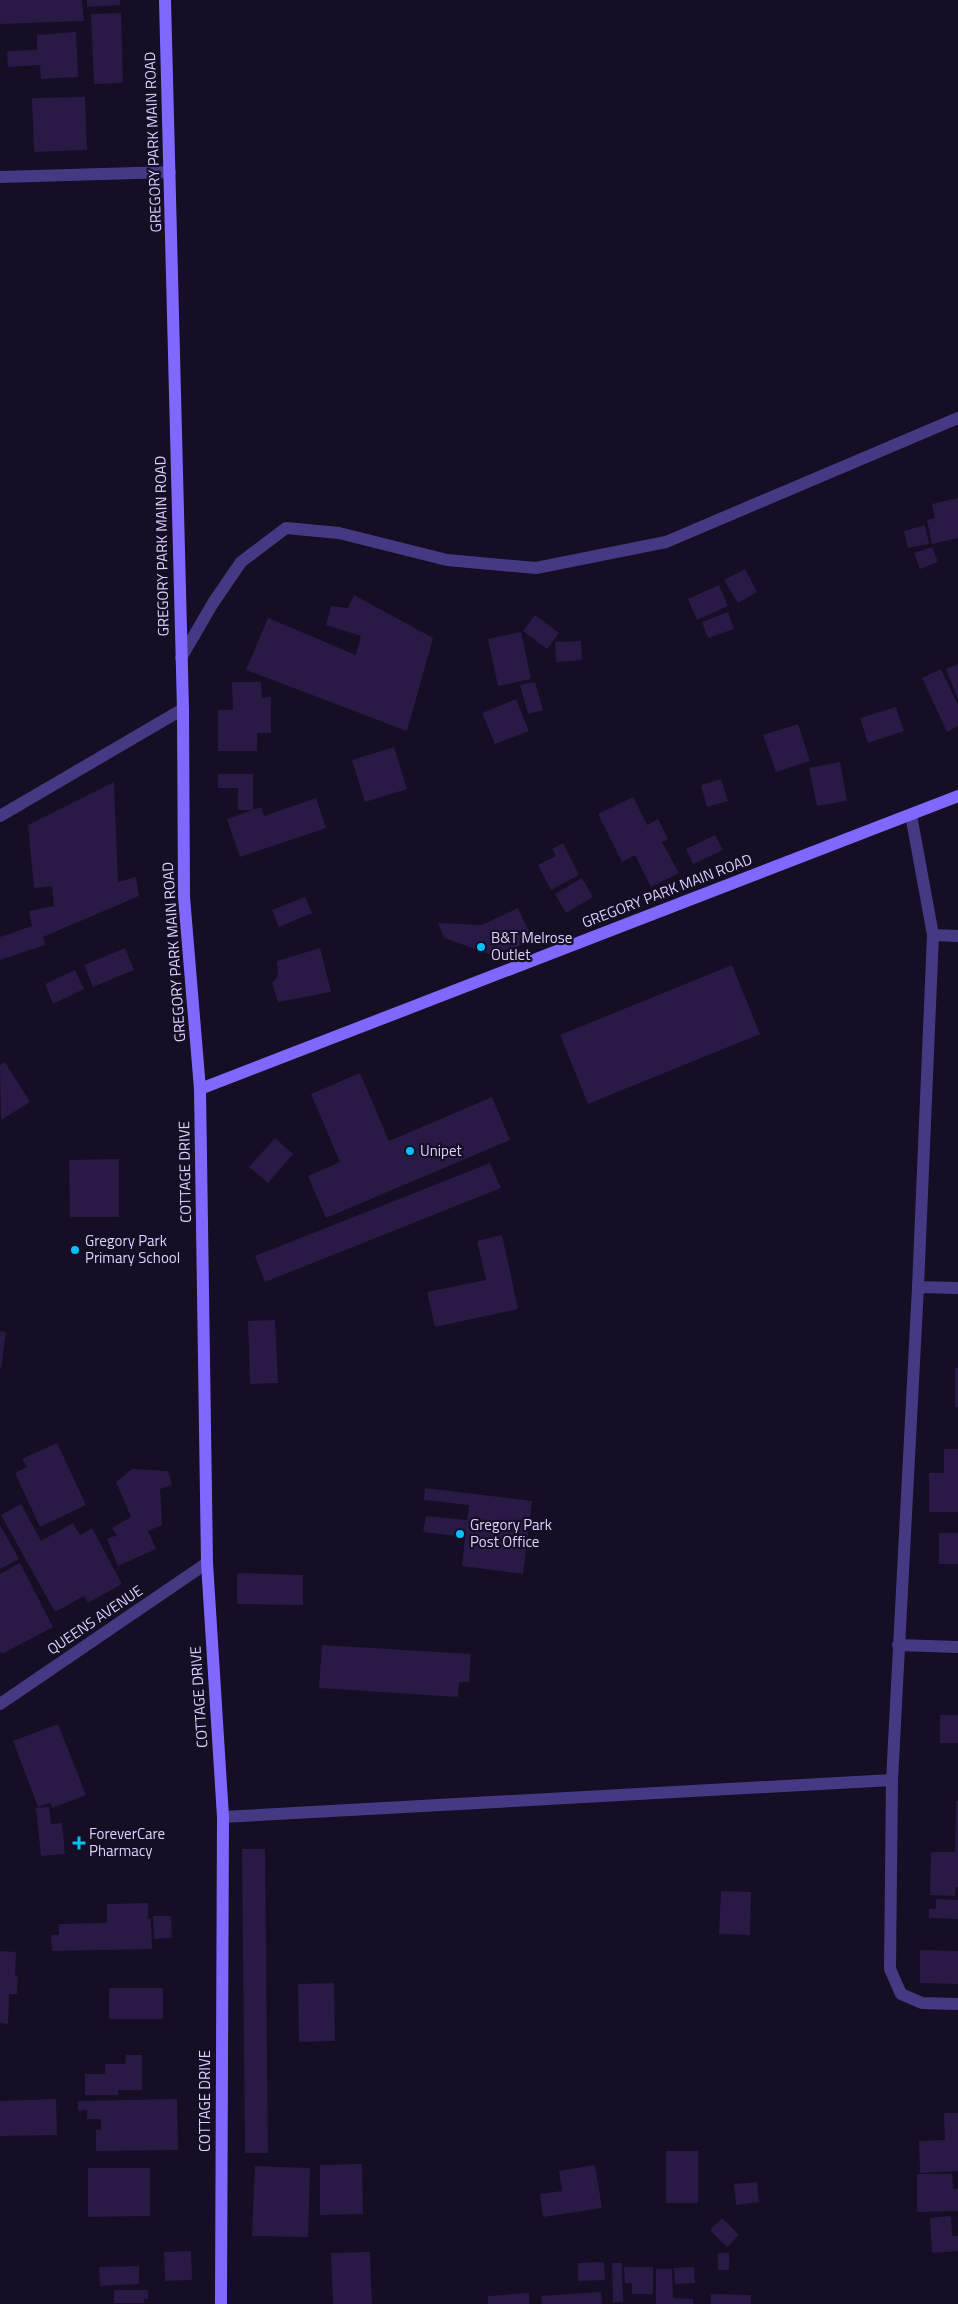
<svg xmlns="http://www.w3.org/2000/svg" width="958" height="2304" viewBox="0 0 958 2304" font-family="'Titillium Web',sans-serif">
<rect width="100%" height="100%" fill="#150e24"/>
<path fill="#281a45" d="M0,0h82l2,21 -84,3z
M87,0h33v5l-33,2z
M121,13l2,70 -29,1 -3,-70z
M76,32l2,45 -37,2 -1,-14 -32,2 -1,-16 30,-1v-15z
M85,97l2,53 -53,2 -2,-54z
M958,498v40l-26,6 -5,-24 8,-2 -3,-14z
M925,525l4,19 -21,4 -4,-17z
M932,547l6,15 -18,7 -6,-16z
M745,569l12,23 -19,11 -14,-23z
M719,585l9,21 -31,14 -9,-21z
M354,595l79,43 -26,93 -161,-61 22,-52 88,37 5,-19 -35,-11 5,-19 17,2z
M728,612l6,17 -26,9 -6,-16z
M535,615l24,18 -12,16 -24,-18z
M521,632l10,47 -33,7 -10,-47z
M581,641l1,19 -26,2 -1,-20z
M958,664v35l-12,-30z
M941,669l17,36v21l-11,6 -25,-54z
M232,682h29l1,16 9,-1v36h-14v18h-39v-41h15z
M535,682l8,28 -15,4 -8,-29z
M516,699l13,32 -34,13 -13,-31z
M896,707l8,24 -36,12 -8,-25z
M798,724l12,37 -34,11 -13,-37z
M394,747l13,42 -42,13 -13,-42z
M840,762l7,39 -30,5 -8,-38z
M218,774h35v36h-15v-22h-20z
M721,779l7,22 -21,6 -6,-22z
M114,782l4,100 18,-5 3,19 -96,41 2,8 -45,15v-23l32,-11 -3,-15 25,-5 -2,-20 -18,2 -6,-63z
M633,797l14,28 11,-6 10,20 -6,3 17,31 -28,14 -16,-32 -13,7 -24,-48z
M316,798l10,30 -86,29 -13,-38 34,-12 3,9z
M715,835l8,15 -30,14 -7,-15z
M563,843l16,32 -28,15 -13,-25 18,-9 -4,-7z
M582,878l11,19 -27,16 -11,-19z
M305,897l7,16 -33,14 -7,-17z
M518,908l15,32 -38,16 -51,-18 -6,-15 44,2z
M125,948l9,22 -41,17 -9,-22z
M320,948l11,44 -53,10 -6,-19 6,-7 -1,-15z
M732,965l28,69 -172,70 -28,-69z
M75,970l9,19 -31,15 -8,-20z
M5,1062l25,40 -29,18 -1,-55z
M360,1073l29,68 103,-44 18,43 -184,78 -18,-42 32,-14 -29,-68z
M275,1138l18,16 -25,29 -19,-16z
M119,1159v58h-49l-1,-57z
M490,1163l11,25 -236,94 -10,-26z
M502,1235l16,74 -83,18 -8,-35 59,-12 -9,-39z
M275,1320l3,63 -28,1 -2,-63z
M0,1331l6,1 -5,37 -1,-1z
M955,1368h3v39h-3z
M57,1443l29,62 -46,22 -25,-54 12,-6 -5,-8z
M944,1449h14v63h-29v-39h15z
M132,1469l36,2 4,14 -12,4 2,36 -14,6 8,18 -38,17 -11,-27 10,-4 -5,-7 19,-11 -15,-35z
M425,1488l107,13 -9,73 -61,-8 3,-29 -42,-5 3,-16 41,4 2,-15 -45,-5z
M21,1504l20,37 32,-18 7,12 12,-7 30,56 -34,19 -4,-7 -29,16 -54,-97z
M0,1525l19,34 -19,10z
M939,1533h19v31h-19z
M20,1563l33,64 -51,27 -2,-3v-77z
M237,1573l66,2v30l-66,-1z
M322,1645l149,9 -2,28h-10l-1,15 -139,-9z
M940,1715h18v28h-18z
M58,1724l28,71 -34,13 -2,-5 -12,4 -25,-66z
M956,1801h2v86h-2l-1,9 -25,-1 1,-43h24z
M49,1807l2,17 11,-1 3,31 -24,2 -5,-48z
M242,1849h23l3,304h-23z
M721,1891l30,1 -1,43 -31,-1z
M936,1899l22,1v19l-29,-1v-9h7z
M148,1903v16h3l1,30 -100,2 -1,-16h8v-11l48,-1v-19z
M153,1916h18l1,22 -18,1z
M920,1950l38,1v33l-38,-1z
M0,1951l16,1 -1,23 3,1 -1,18h-8l-1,30 -8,-1z
M334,1983l1,58 -36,1 -1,-58z
M109,1988h54v31h-54z
M126,2055h16v35h-24v5h-33v-21h20v-10h20z
M56,2099l1,36 -57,1v-35z
M177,2099l1,51 -82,1v-21h5v-11h-14v-9l-9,1v-10z
M944,2113h14v58l-38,2 -1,-32 26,-1z
M666,2151h32v52h-32z
M362,2164l1,50 -43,1v-50z
M595,2165l7,43 -59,9 -3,-23 22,-3 -3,-20z
M255,2166l55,2 -2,69 -56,-1z
M88,2168h62v48l-62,1z
M917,2174h35l1,15h5v22l-41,1z
M757,2182l2,20 -23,3 -2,-21z
M951,2216l1,20h6v15l-26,2 -2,-35z
M722,2218l17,17 -12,12 -17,-17z
M191,2251l1,29 -27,1 -1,-29z
M370,2252l2,52h-39l-2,-51z
M718,2253h11v17h-11z
M604,2262l1,18 -27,1v-18z
M612,2263h10l1,39h-10z
M139,2266v18l-39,2 -1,-19z
M624,2267h29v27h-21v-11h-7z
M694,2267l1,16 -20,1 -1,-16z
M656,2269h16l1,29 20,1v5h-37z
M114,2290h34v9h-4v4h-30z
M601,2292l1,12h-60l-1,-8z
M529,2293v11h-41v-8z
M711,2294l40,1v9h-40z"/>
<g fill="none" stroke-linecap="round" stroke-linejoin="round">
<path stroke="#453983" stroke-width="12" d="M0,177l170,-5
M181,658l32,-55 28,-41 45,-34 53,5 108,27 89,8 130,-26 292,-124
M911,815l22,120 -15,352 -26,493 -2,189 11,25 21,9 36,1
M0,816l183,-107
M933,935l25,1
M918,1287l40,1
M898,1645l60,2
M0,1704l207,-141
M223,1817l669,-37"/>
<path stroke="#8068ff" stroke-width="12" d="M165,0l18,709 1,188 16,192 7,474 16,254 -2,487
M200,1089l758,-293"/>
</g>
<g fill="#00c1fc" stroke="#150e24" stroke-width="2">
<circle cx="481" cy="947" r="5"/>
<circle cx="410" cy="1151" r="5"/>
<circle cx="75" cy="1250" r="5"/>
<circle cx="460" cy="1534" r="5"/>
<path d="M76.5 1835.5h5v5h5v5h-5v5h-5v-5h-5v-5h5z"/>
</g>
<g text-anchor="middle" stroke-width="4.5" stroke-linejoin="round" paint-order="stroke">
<g font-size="15" fill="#dcd1ff" stroke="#150e24">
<text transform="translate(153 142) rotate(-92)" y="5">GREGORY PARK MAIN ROAD</text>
<text transform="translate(162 546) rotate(-91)" y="5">GREGORY PARK MAIN ROAD</text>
<text transform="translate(667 891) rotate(-21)" y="5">GREGORY PARK MAIN ROAD</text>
<text transform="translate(174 952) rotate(-94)" y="5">GREGORY PARK MAIN ROAD</text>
<text transform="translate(185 1172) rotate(-91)" y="5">COTTAGE DRIVE</text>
<text transform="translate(95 1620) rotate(-34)" y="5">QUEENS AVENUE</text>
<text transform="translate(199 1697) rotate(-94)" y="5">COTTAGE DRIVE</text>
<text transform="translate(205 2101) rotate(-90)" y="5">COTTAGE DRIVE</text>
</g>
<g font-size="15" fill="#dcd1ff" stroke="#150e24" text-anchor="start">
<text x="491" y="943">B&amp;T Melrose<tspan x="491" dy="17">Outlet</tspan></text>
<text x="420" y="1156">Unipet</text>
<text x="85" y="1246">Gregory Park<tspan x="85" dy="17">Primary School</tspan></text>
<text x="470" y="1530">Gregory Park<tspan x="470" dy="17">Post Office</tspan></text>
<text x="89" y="1839">ForeverCare<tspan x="89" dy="17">Pharmacy</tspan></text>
</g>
</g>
</svg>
